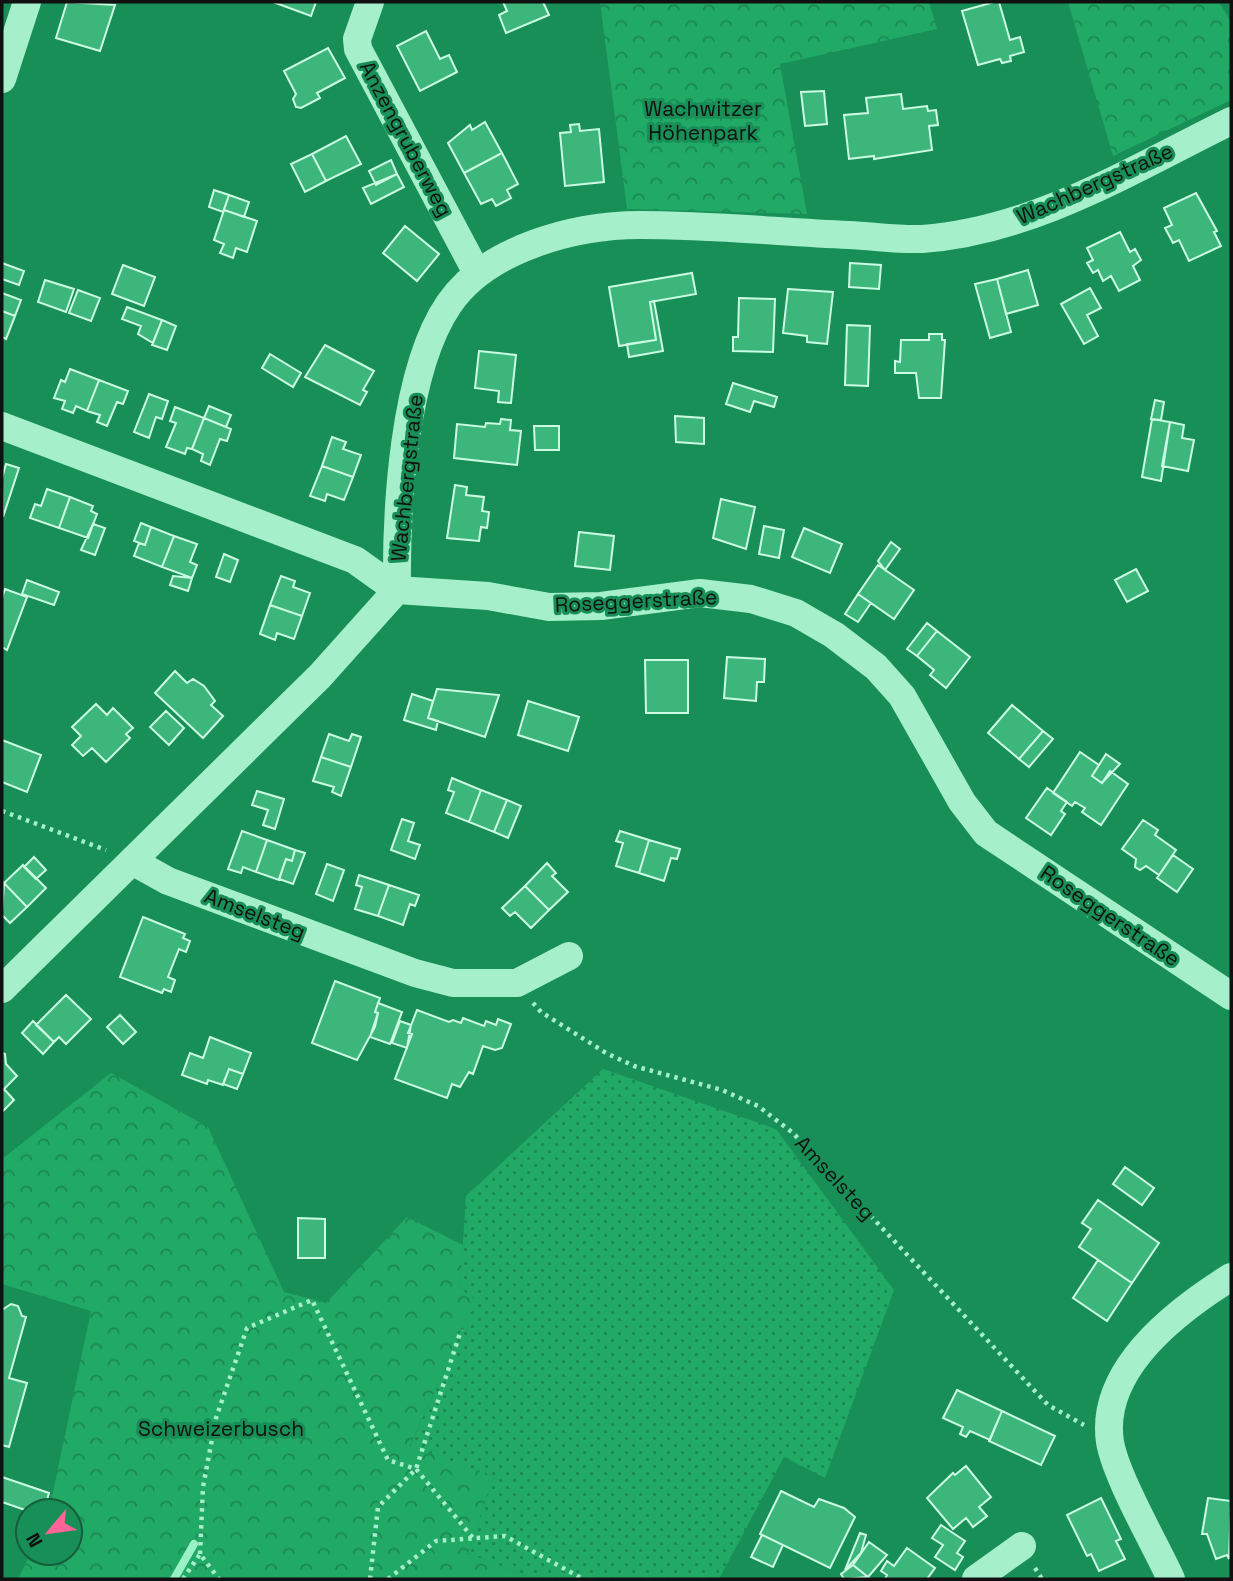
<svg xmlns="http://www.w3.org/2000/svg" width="1233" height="1581" viewBox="0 0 1233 1581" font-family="'Space Grotesk',sans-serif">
<defs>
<pattern id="forest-crowns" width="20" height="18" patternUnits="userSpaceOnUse" patternTransform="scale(1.75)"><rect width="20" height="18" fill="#21a966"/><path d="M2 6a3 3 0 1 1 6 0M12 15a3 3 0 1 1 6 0" fill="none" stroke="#1b8853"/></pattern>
<pattern id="park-dots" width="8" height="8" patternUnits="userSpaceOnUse" patternTransform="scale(1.75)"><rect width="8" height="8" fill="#21a966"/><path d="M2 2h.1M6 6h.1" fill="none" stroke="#1b8853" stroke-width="1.8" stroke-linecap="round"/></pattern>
</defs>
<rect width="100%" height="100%" fill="#188f57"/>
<path fill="url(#forest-crowns)" d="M600,2h329l8,27 -157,35 27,150 -180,-5z
M1068,2h151l12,20v78l-118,56z
M111,1073l97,54 76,165 42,11 81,-86 56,28 -3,43 17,12 -67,145 84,31 -26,77 66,26h-516l13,-26h39v-42h-21l42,-200 -89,-27v-125z"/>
<path fill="url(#park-dots)" d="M603,1069l173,60 118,161 -69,188 -41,-21 -65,122h-185l-66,-26 26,-77 -84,-30 66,-146 -16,-12 6,-92z"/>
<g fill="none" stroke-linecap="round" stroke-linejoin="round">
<path stroke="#99f1c5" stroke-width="8" d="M174,1579l20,-35"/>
</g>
<path fill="#3db67b" stroke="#ccfbe4" stroke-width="2" d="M67,2l48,3 -15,46 -44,-13z
M273,2h43l-5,14z
M503,2h40l6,13 -43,18 -7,-18 8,-4z
M994,2h5l11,38 10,-3 4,15 -14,4 1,5 -9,2 -2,-4 -22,6 -16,-54z
M426,31l14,28 9,-4 8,17 -37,19 -23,-45z
M328,48l17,30 -28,15 3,5 -19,10 -5,-1 -3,-8 3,-5 -12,-23z
M824,91l3,33 -22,2 -4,-34z
M901,94l2,15 24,-3 1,5 8,-1 2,15 -9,1 3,24 -58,9v-3l-25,3 -5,-44 24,-2 -2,-15z
M485,122l17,31 -38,20 -16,-30 22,-18 2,5z
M579,124l1,7 19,-2 5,53 -39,4 -5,-53 11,-1 -1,-7z
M346,136l15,28 -35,17 -14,-27z
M502,153l16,31 -11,6 4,8 -15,8 -4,-7 -11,5 -17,-31z
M312,154l14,27 -21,11 -14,-28z
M391,160l6,14 -21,11 -7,-14z
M397,174l7,13 -33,17 -8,-16z
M214,190l15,5 -6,17 -14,-5z
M1196,193l21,38 -3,1 7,14 -32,15 -10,-21 -6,3 -8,-15 7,-3 -8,-17z
M229,195l20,7 -5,15 -20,-7z
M224,210l33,11 -10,31 -11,-4 -3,10 -13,-5 4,-9 -10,-4z
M405,226l34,28 -22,27 -34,-28z
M1120,232l10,20 5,-3 6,11 -8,6 7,14 -21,11 -8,-15 -8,5 -5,-11 -5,3 -6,-10 6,-3 -6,-12z
M2,263l22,8 -5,14 -17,-6z
M850,263l31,2 -2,24 -30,-2z
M123,265l32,12 -11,29 -32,-12z
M1028,270l10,35 -32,9 -9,-35z
M692,273l4,21 -46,8 6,38 -37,6 -10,-59z
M997,279l14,53 -21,6 -15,-54z
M45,280l29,9 -8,23 -28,-10z
M1090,288l11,20 -14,7 11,21 -14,8 -23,-40z
M788,289l45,3 -6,52 -20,-2v-6l-24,-3z
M78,290l22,8 -9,23 -22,-8z
M2,293l19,7 -6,16 -13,-5z
M739,298l36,1 -2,53 -40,-1v-14h5z
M654,301l9,50 -34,6 -2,-13 29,-4 -6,-38z
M127,307l35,13 -9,23 -15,-9 3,-8 -19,-7z
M2,311l13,5 -9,23 -4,-2z
M162,320l14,6 -9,24 -15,-5z
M847,325l23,1 -2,60 -23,-1z
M929,334h13v6h3l-4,58h-22l-3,-25h-21v-12l5,1 1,-22h28z
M325,345l49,26 -11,19 4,2 -7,13 -55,-28z
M479,351l37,4 -5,48 -13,-1 1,-11 -24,-3z
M270,354l31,19 -8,14 -31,-19z
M70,369l29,11 -12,31 -11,-5 -3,7 -11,-4 3,-8 -11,-3 7,-18 4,2z
M99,380l29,11 -5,13 -6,-2 -10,24 -10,-4 3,-7 -13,-4z
M733,383l44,14 -3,10 -20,-6 -4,11 -24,-8z
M149,394l19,7 -6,18 -6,-2 -7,21 -15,-6z
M1155,400l9,2 -3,18 -10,-1z
M209,406l22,9 -5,12 -22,-9z
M175,407l29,11 -12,31 -5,-1 -2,6 -19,-7 10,-24 -6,-2z
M675,416l29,2v26l-28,-2z
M204,418l27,11 -4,12 -7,-2 -10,26 -9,-4 2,-7 -11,-5z
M501,419l10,1 -1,10 11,1 -4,34 -63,-7 3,-34 28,3 1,-4 14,1z
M1152,419l18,3 -9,59 -19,-4z
M1170,422l14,3 -2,13 12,2 -6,31 -26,-5z
M534,426h25v24h-24z
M332,437l14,5 -3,7 18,6 -8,22 -31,-11z
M6,464l13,4 -16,49 -1,-39z
M322,466l31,11 -9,23 -17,-6 -2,7 -15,-5z
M455,485l12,2 -1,8 18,2 -2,14 7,1 -2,16 -6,-1 -2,14 -32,-3z
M47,489l23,8 -11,31 -29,-10 5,-14 6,2z
M70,497l23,9 -2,5 6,3 -9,24 -29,-10z
M721,499l34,8 -9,42 -33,-11z
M141,523l10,4 -6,18 -11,-4z
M93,524l12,4 -10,27 -14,-5z
M764,526l20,4 -5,28 -20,-4z
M151,527l23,9 -12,31 -28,-11 5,-13 6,2z
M804,528l38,16 -12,29 -38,-16z
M579,532l35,4 -4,34 -35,-4z
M174,536l23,8 -7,18 7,3 -5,13 -30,-11z
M891,542l9,7 -15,21 -7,-9z
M224,554l14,6 -8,22 -14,-5z
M878,565l36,25 -20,29 -36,-25z
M1136,569l12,22 -21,11 -12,-22z
M173,576l19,2 -4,13 -18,-6z
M281,576l14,5 -2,6 17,6 -8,23 -32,-11z
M27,580l32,12 -5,13 -32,-11z
M5,589l22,8 -20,53 -5,-3v-49z
M858,594l13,9 -13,19 -13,-8z
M270,605l32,11 -8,23 -17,-6 -2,7 -15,-6z
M927,623l10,8 -20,25 -10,-7z
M937,631l33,26 -24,31 -16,-13 4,-5 -17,-14z
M727,657l38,2 -1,23h-7l-1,19 -32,-3z
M645,660h43v53h-42z
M175,671l12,12 6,-4 11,7 11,15 -4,4 12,11 -20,22 -48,-45z
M437,689l62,6 -14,42 -57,-19z
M412,694l21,7 -5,17 10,3 -2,9 -32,-10z
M528,701l51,16 -11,34 -50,-16z
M96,704l11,11 6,-7 20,20 -7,6 4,4 -24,24 -14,-14 -9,8 -11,-11 9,-9 -9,-9z
M1012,705l31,26 -24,28 -31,-26z
M166,711l18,17 -15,17 -19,-18z
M1043,731l10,8 -24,28 -10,-8z
M329,734l20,7 3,-7 9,3 -10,30 -30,-10z
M2,740l39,15 -14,37 -25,-10z
M1080,752l19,13 -7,11 10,7 8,-12 18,13 -27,41 -19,-13 3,-4 -10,-6 -3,4 -19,-13z
M1106,754l14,10 -18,19 -10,-7z
M321,757l30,10 -10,29 -9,-4 2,-5 -21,-6z
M452,778l29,12 -12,32 -23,-9 8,-21 -6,-2z
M1047,788l20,14 -6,9 4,3 -14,21 -25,-17z
M481,790l26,10 -13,32 -25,-10z
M257,791l27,8 -9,30 -12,-4 5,-15 -16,-5z
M507,800l14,6 -13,32 -14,-6z
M402,819l12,4 -6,18 12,4 -5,14 -24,-9z
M1143,820l15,10 -3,5 21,15 -17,25 -13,-9 -6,4 -5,-3 1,-8 -14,-10z
M242,831l25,9 -11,32 -13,-5 -2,6 -13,-4z
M620,831l29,9 -10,33 -23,-7 7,-23 -7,-2z
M267,840l28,10 -3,11 -6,-2 -7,21 -23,-8z
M649,840l31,9 -3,10 -6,-1 -7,23 -25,-8z
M295,850l10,3 -12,31 -14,-5 7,-20 6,2z
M1173,855l20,14 -16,23 -20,-14z
M34,857l12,13 -10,9 -12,-12z
M547,863l9,10 -4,3 16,16 -19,18 -24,-24z
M327,864l17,6 -11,31 -17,-7z
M23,865l23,23 -19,19 -23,-24z
M359,875l30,10 -11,31 -23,-7 7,-22 -6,-2z
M4,883l23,24 -17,16 -8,-8z
M389,885l30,10 -4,11 -5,-2 -7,21 -25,-9z
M525,886l24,24 -18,18 -16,-16 -5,4 -8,-8z
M143,917l42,17 -2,4 7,3 -4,11 -7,-3 -11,28 7,3 -4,12 -7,-3 -2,4 -42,-16z
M335,981l45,17 -5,14 3,1 -3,14 -18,33 -45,-17z
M66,995l25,24 -25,25 -7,-7 -5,5 -18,-17z
M378,1003l24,9 -12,32 -20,-7 8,-24 -3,-1z
M417,1010l32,12 4,-2 8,3 2,-5 21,8 2,-5 10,4 2,-6 13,5 -9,24 -7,2 -12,-4 -10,28 -4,-2 -9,15 -8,-3 -5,14 -52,-19 17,-45 -4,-1z
M120,1015l16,17 -13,12 -16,-17z
M33,1021l21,21 -11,12 -21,-21z
M400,1021l11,4 -4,23 -15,-5z
M210,1037l41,16 -8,21 -14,-5 -6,16 -15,-5 -1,4 -25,-9 8,-22 13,5z
M2,1053l3,1 1,10 11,12 -15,15z
M229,1069l14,5 -6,15 -14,-5z
M4,1089l10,11 -12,12v-21z
M1125,1167l29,21 -12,17 -29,-21z
M1098,1200l61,43 -27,40 -53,-36 12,-18 -9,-6z
M298,1218l27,1v39h-27z
M1098,1260l34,23 -25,38 -34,-23z
M11,1304l7,2 4,10 4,1 -17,61 18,5 -18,64 -7,-2v-135z
M957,1390l45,21 -12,29 -20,-9 -4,6 -6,-3 3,-7 -20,-9z
M1002,1411l53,25 -14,29 -52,-24z
M966,1466l25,31 -12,10 8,9 -14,11 -7,-9 -13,11 -26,-31 26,-25 2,2z
M2,1477l47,16 -5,18h-16l-26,-9z
M781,1491l33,16 5,-8 25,9 11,9 -25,51 -70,-34z
M1101,1498l20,41 -5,2 9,18 -26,12 -8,-17 -4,2 -20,-41z
M1208,1498l23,3 -2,58 -2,-4 -11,4 -9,-25h-5z
M941,1525l24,16 -8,12 6,4 -8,13 -20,-13 8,-12 -11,-7z
M860,1533l6,2 -5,18 -16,17z
M762,1535l21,10 -10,22 -22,-10z
M869,1542l18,13 -19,22 -15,-12z
M907,1548l28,20 -8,11h-42l2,-4 -6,-4 6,-10 7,5z
M853,1565l15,12 -24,2 -3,-5z"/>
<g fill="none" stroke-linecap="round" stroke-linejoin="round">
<path stroke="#a6efcb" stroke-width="4.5" stroke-dasharray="3.5 5" stroke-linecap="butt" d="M2,811l104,39
M533,1003l8,9 65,41 28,13 88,24 36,16 35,27 255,272 36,20
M200,1554l3,-67 13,-69 31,-90 65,-28 76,160 28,9 57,69
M1035,1568l7,11
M183,1579l17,-25 19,25
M370,1579l8,-72 38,-38 45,-139
M388,1579l48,-38 69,-5 78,43"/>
<path stroke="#a6efcb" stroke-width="28" d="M370,2l-13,37 1,10 119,224
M2,79l25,-77
M2,426l353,134 42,30 91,6 61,11 52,-1 99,-13 51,6 45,14 38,22 42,32 26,29 60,106 24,31 245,163
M132,861l36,20 247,92 38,10h64l52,-27
M2,989l318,-313 77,-86c-1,-80 6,-219 52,-286 38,-56 127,-79 191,-79 70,0 140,7 209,10 24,1 49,5 73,4 112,-8 211,-70 309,-118
M976,1579l46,-33
M1171,1579c-16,-35 -55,-102 -61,-137 -11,-73 68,-132 121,-165"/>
</g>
<g text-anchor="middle" stroke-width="6" stroke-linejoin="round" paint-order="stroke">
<g font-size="21" fill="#111" stroke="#188f57">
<text x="703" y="116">Wachwitzer<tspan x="703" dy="24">Höhenpark</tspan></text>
<text x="221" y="1436">Schweizerbusch</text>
</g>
<g font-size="21" fill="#111" stroke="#188f57">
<text transform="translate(406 139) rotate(62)" y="7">Anzengruberweg</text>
<text transform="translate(1095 184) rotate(-24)" y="7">Wachbergstraße</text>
<text transform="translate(407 478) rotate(-84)" y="7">Wachbergstraße</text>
<text transform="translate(636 601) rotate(-3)" y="7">Roseggerstraße</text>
<text transform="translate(255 914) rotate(21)" y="7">Amselsteg</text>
<text transform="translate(1110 916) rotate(34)" y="7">Roseggerstraße</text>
<text transform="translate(835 1178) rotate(47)" y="7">Amselsteg</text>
</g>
</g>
<rect width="1233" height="1581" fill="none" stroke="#111111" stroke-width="7"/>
<g transform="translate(49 1532) rotate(241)"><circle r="33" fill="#188f57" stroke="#155d3b" stroke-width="2"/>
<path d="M0-5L12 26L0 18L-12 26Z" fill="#ff6497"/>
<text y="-10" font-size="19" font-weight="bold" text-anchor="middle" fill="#111111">N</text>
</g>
</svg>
